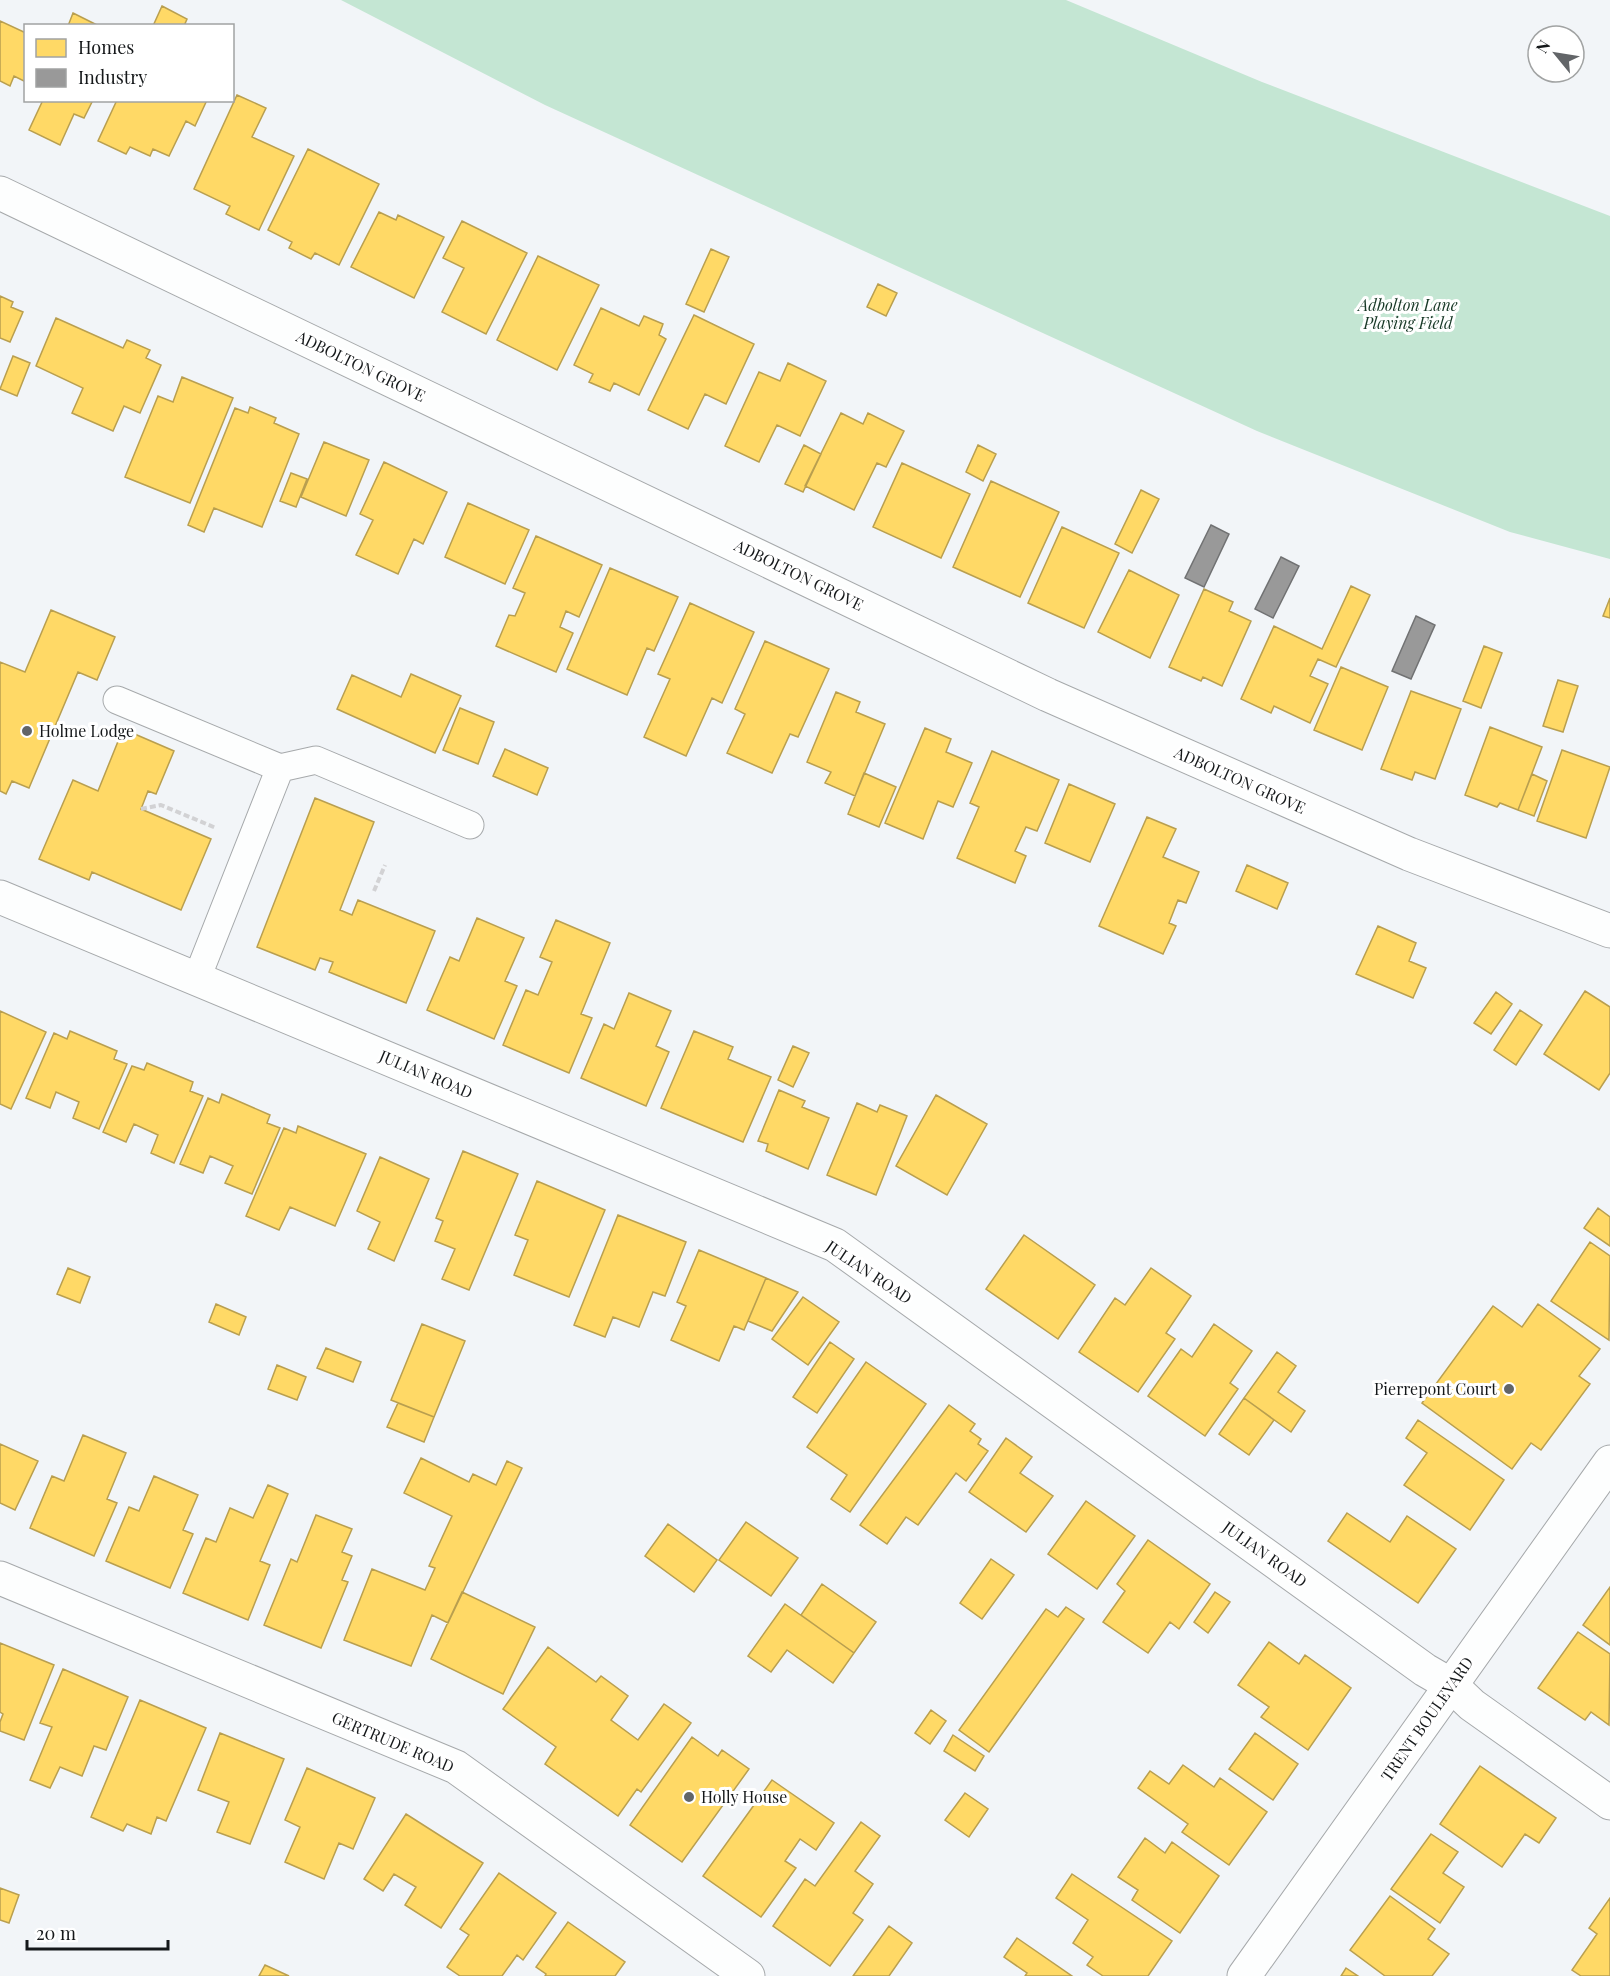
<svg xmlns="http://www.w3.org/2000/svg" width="1610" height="1976" viewBox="0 0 1610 1976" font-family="'Playfair Display',serif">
<rect width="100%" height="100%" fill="#f2f5f8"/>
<path fill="#c4e6d3" d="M341,0h725l196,82 348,134v343l-100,-27 -253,-101 -712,-326z"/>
<path fill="#ffd966" stroke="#b99f4f" stroke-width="1.5" d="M162,6l25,13 -3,7h-31z
M73,13l26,13h-31z
M0,21l26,12v49l-12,-6 -4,10 -10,-5z
M237,95l29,13 -14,29 42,19 -35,74 -33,-16 4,-8 -36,-17z
M43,100h50l-9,18 -10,-4 -14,31 -31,-15z
M117,100h90l-12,26 -9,-5 -17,35 -16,-7 -3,7 -20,-9 -4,7 -28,-13z
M308,149l71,35 -40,81 -24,-12 -4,6 -22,-11 3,-6 -24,-12z
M379,212l17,8 2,-5 46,22 -30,61 -63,-31z
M462,221l65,32 -41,81 -44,-22 22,-44 -21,-10z
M711,249l18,8 -25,55 -18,-8z
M538,256l61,29 -42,85 -60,-30z
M878,284l19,9 -11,23 -19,-9z
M0,296l13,6 -2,5 12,5 -13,30 -10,-4z
M601,308l38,18 5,-10 19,8 -4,11 7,4 -27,56 -25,-12 -4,8 -21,-9 4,-8 -19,-9z
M694,315l60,29 -28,60 -21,-10 -17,35 -40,-19z
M56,318l67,30 4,-8 23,10 -4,8 15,7 -21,48 -16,-7 -11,25 -41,-18 11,-25 -47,-22z
M13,356l17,7 -13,33 -17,-7z
M788,363l38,18 -26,55 -23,-11 -18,37 -34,-16 34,-74 21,9z
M182,377l51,21 -43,105 -65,-26 33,-81 15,6z
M250,407l26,11 -2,5 25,11 -37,93 -48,-19 -10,24 -16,-7 47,-117 13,5z
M841,413l22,11 5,-11 36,18 -18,36 -9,-4 -23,47 -49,-24z
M324,442l45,18 -23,56 -45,-19z
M804,445l17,9 -18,38 -18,-8z
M978,445l18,9 -13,27 -17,-9z
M384,462l63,30 -24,52 -9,-5 -16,35 -42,-19 17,-35 -13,-6z
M902,463l68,31 -29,64 -68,-31z
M291,473l16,6 -11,28 -16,-6z
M991,481l68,31 -39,85 -67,-30z
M1141,490l18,9 -27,54 -17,-9z
M468,503l61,27 -24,54 -60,-27z
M1062,527l57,26 -35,75 -56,-25z
M536,536l66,29 -23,52 -13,-6 -6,16 13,6 -17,39 -60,-26 13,-31 6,1 10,-23 -12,-5z
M610,568l68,29 -24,54 -7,-3 -20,47 -60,-26z
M1129,570l50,25 -29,63 -52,-26z
M1351,586l19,9 -34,72 -18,-8 -8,17 18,8 -18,39 -36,-17 -3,7 -30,-14 33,-73 48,23z
M1204,589l29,13 -4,9 22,10 -29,65 -19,-9 -2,4 -32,-14z
M1610,598v20l-7,-2z
M690,603l64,29 -32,71 -10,-5 -26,58 -42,-19 26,-58 -12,-5z
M51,610l64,27 -18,43 -19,-8 -49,116 -17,-7 -6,13 -6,-3v-129l25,10z
M765,641l64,28 -31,68 -8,-3 -18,39 -45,-20 18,-39 -10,-5z
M1484,646l18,7 -21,55 -18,-7z
M1341,667l47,20 -26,63 -48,-20z
M411,674l50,22 -26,57 -98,-44 15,-34 49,22z
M1558,680l20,6 -15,46 -20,-6z
M1411,691l50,18 -26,70 -20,-7 -3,8 -31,-11z
M836,692l24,10 -4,10 29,12 -30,72 -30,-13 6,-11 -24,-10z
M460,708l34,14 -16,42 -35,-14z
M1490,727l52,20 -24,63 -18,-7 -3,4 -32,-12z
M925,728l26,11 -5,13 26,11 -19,44 -15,-6 -15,38 -38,-16z
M123,729l51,22 -18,43 -8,-3 -7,18 70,30 -30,71 -89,-38 -3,8 -50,-21 34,-79 25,11z
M505,749l43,19 -11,27 -44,-19z
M1562,750l48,17 -24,71 -49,-17z
M992,751l67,29 -22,51 -11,-4 -11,24 11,5 -11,27 -58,-25 22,-51 -9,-4z
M864,773l32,14 -17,40 -31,-13z
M1532,774l15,7 -13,35 -16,-6z
M1069,784l46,20 -25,58 -45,-19z
M315,798l59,24 -34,88 12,5 6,-15 77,31 -29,72 -77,-31 4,-10 -13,-4 -5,12 -58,-23z
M1147,817l29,12 -13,28 36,15 -13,31 -8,-3 -9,23 7,3 -13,28 -64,-28z
M1247,865l41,18 -11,26 -41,-18z
M477,918l47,20 -19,43 12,5 -23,53 -67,-29 23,-53 9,4z
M556,920l54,23 -29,71 11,4 -23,55 -66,-28 23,-55 12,5 14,-33 -12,-5z
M1378,926l38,17 -7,18 17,7 -13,30 -57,-24z
M1585,991l25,16v66l-11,17 -55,-36z
M1496,992l16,12 -21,30 -17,-11z
M629,993l42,18 -15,35 13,6 -23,54 -65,-28 23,-54 10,5z
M1520,1010l22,15 -26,40 -22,-15z
M0,1011l46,21 -35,77 -11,-5z
M70,1031l47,20 -3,8 13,5 -28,65 -26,-11 6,-16 -23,-10 -6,16 -24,-10 28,-65 13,6z
M694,1031l39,16 -5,12 43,18 -28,65 -82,-34z
M793,1046l16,7 -16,34 -15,-7z
M147,1063l46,19 -3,9 13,5 -29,67 -23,-10 7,-18 -24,-11 -8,18 -23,-10 29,-66 12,4z
M779,1090l26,11 -3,6 27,11 -21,51 -42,-18 2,-7 -10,-3z
M222,1094l48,21 -3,8 13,5 -28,66 -27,-11 8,-17 -23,-10 -7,17 -23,-9 28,-66 11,5z
M936,1095l51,29 -40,71 -51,-29z
M857,1103l20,9 3,-7 27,11 -31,79 -49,-20z
M298,1126l68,28 -31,72 -45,-19 -11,23 -33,-14 38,-88 12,5z
M463,1151l55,23 -49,116 -27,-11 13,-30 -20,-8 8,-20 -7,-3z
M380,1157l49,22 -35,82 -26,-12 12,-27 -23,-11z
M537,1181l68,29 -36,87 -55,-22 14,-35 -13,-5z
M1598,1208l12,9v29l-26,-18z
M618,1215l68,27 -21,54 -12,-4 -14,35 -26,-10 -8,20 -31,-12z
M1024,1235l71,50 -37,54 -72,-50z
M1590,1242l20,14 -1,84 -58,-39z
M699,1250l67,28 -22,52 -10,-4 -15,35 -48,-21 15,-34 -9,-4z
M68,1268l22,9 -10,26 -23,-9z
M1151,1268l40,28 -25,37 9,6 -37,53 -59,-40 36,-54 10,7z
M766,1278l32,14 -26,39 -24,-10z
M803,1297l36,25 -31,43 -36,-26z
M216,1304l30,13 -7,18 -30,-13z
M1538,1304l62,45 -21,27 11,8 -49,66 -10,-7 -19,26 -90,-66 71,-97 29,21z
M422,1324l43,17 -31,76 -43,-17z
M1214,1324l38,27 -22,32 8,6 -33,47 -57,-40 33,-47 11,8z
M830,1342l24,17 -37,54 -24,-16z
M326,1348l35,14 -8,20 -36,-14z
M1277,1352l19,14 -18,26 27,19 -14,21 -47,-34z
M866,1362l60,42 -76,108 -19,-13 16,-24 -40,-28z
M277,1365l29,12 -9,23 -29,-11z
M1244,1398l30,22 -25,35 -30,-21z
M398,1403l36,14 -10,25 -37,-15z
M949,1405l26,19 -5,7 11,8 -3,5 10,7 -22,30 -10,-8 -38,52 -12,-8 -19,27 -27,-19z
M1418,1420l86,60 -34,50 -66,-45 23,-32 -21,-15z
M83,1435l43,18 -19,46 10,4 -23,53 -64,-28 22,-52 12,5z
M1006,1438l26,19 -12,16 33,23 -27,36 -57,-40z
M0,1444l38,17 -23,49 -15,-7z
M421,1458l48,24 4,-8 23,11 11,-24 15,7 -74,155 -16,-8 -21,51 -67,-26 28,-71 53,21 10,-22 -6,-2 23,-50 -48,-23z
M154,1476l44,19 -15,35 10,4 -23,54 -64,-27 23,-54 10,4z
M268,1485l20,9 -28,67 10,4 -22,55 -65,-27 23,-55 10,4 14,-34 23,10z
M1086,1501l49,35 -38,53 -49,-35z
M1347,1513l43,29 17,-26 49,33 -38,54 -90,-62z
M316,1515l36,14 -10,23 10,4 -10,24 6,2 -27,66 -57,-23 27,-66 6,3z
M746,1522l52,36 -27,38 -52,-36z
M668,1524l49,36 -23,32 -49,-36z
M1148,1540l62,44 -31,45 -9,-7 -22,31 -45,-31 22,-31 -8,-7z
M991,1559l23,16 -32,44 -22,-16z
M822,1584l54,38 -22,31 -53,-38z
M1610,1587v58l-27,-20z
M462,1592l73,35 -32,67 -72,-35z
M1215,1592l15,10 -22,31 -14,-11z
M785,1604l69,49 -21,30 -46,-33 -16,22 -23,-16z
M1066,1607l18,12 -95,133 -30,-22 87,-121 12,8z
M1578,1632l32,22 -1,71 -18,-13 -6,8 -47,-32z
M1269,1642l30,22 6,-9 46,33 -43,62 -47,-33 8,-10 -31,-22z
M0,1643l54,22 -30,75 -24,-9v-9l3,-8 -3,-2z
M548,1647l48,35 5,-6 27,20 -17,24 27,20 26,-36 27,19 -50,69 -4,-3 -19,27 -73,-52 11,-17 -53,-38z
M63,1669l65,28 -22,53 -12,-4 -12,30 -22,-9 -10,21 -20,-8 22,-53 -12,-4z
M140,1700l66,28 -40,93 -9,-4 -6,17 -24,-10 -4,7 -32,-14z
M931,1710l15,11 -16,23 -15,-11z
M220,1733l64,26 -34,85 -33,-12 12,-30 -31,-12z
M1255,1733l43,31 -25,36 -44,-31z
M953,1735l31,21 -9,15 -31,-20z
M692,1737l26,19 4,-6 27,19 -67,93 -52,-37z
M1183,1765l31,22 6,-9 47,34 -38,53 -47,-33 6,-8 -50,-36 12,-17 19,13z
M1480,1766l76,52 -17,25 -14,-9 -23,33 -62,-43z
M307,1768l68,30 -22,51 -14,-6 -15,36 -39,-17 15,-35 -15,-7z
M772,1780l62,43 -18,27 -16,-11 -15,22 11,7 -35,49 -58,-41z
M965,1793l23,16 -19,28 -24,-17z
M406,1814l77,49 -42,65 -36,-23 11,-18 -22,-13 -11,17 -19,-12z
M861,1822l19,14 -25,35 18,13 -20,29 10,7 -33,46 -57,-40 32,-47 10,7z
M1431,1834l27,18 -15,21 21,14 -24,36 -49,-34z
M1145,1838l20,15 7,-11 47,34 -39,57 -48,-33 6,-10 -20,-13z
M499,1873l57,40 -33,47 -6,-5 -15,21h-42l-13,-9 22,-32 -9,-6z
M1072,1874l100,67 -24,35h-45l-16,-11 6,-8 -20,-14 15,-23 -32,-22z
M0,1888l19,7 -10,28 -9,-3z
M1390,1896l45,33 -7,10 21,15 -17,22h-47l-35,-26z
M1610,1898v78h-29l-9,-6 25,-36 -8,-6z
M568,1922l57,40 -10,14h-70l1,-2 -10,-7z
M889,1926l23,17 -23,33h-36z
M1017,1938l55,38h-47l2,-3 -23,-16z
M265,1965l24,11h-30z
M1346,1968l12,8h-17z"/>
<path fill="#999" stroke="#717273" stroke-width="1.5" d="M1211,525l18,9 -25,53 -19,-9z
M1281,557l18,9 -26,52 -18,-9z
M1416,616l19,9 -24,54 -19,-8z"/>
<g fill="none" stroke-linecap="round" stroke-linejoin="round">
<g stroke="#a6a9ab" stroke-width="29">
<path id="lane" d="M117,700l163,68 36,-8 154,65
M197,978l83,-210"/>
</g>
<g stroke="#a6a9ab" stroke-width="35">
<path id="street" d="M0,193l1048,502 361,159 201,77
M0,897l835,348 590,425 26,15 21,20 138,98
M0,1578l456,189 292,209"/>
</g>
<g stroke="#a6a9ab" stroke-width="35">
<path id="secondary" d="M1244,1976l366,-514"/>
</g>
<path stroke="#d2d2d4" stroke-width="4" stroke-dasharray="6 3" stroke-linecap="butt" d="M141,809l20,-4 55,23
M374,891l11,-26"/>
<use href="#lane" stroke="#fdfefe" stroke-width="27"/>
<use href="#street" stroke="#fdfefe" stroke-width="33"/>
<use href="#secondary" stroke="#fdfefe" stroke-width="33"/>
</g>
<g fill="#626568" stroke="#fff" stroke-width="2">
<circle cx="27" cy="731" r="6"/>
<circle cx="1509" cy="1389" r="6"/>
<circle cx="689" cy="1797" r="6"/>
</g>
<g text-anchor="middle" stroke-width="6" stroke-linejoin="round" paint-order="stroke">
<g font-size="16" font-style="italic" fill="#173826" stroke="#fff">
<text x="1408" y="311">Adbolton Lane<tspan x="1408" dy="18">Playing Field</tspan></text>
</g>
<g font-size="16" fill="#15181a" stroke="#fff">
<text transform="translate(361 366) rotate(26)" y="6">ADBOLTON GROVE</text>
<text transform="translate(799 575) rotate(26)" y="6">ADBOLTON GROVE</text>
<text transform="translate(1240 780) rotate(24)" y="6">ADBOLTON GROVE</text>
<text transform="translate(426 1074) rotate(23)" y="6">JULIAN ROAD</text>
<text transform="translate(869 1272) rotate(34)" y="6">JULIAN ROAD</text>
<text transform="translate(1265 1554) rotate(36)" y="6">JULIAN ROAD</text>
<text transform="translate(1427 1719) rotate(-55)" y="6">TRENT BOULEVARD</text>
<text transform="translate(393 1742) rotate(23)" y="6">GERTRUDE ROAD</text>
</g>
<g font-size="16" fill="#15181a" stroke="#fff" text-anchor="start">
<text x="39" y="737">Holme Lodge</text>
<text x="1497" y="1395" text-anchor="end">Pierrepont Court</text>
<text x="701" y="1803">Holly House</text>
</g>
</g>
<rect x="24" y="24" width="210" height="78" fill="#ffffff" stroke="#a1a3a3" stroke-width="1.5"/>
<rect x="36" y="39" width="30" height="18" fill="#ffd966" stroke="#a1a3a3" stroke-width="1.5"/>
<text x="78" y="54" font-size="18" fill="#15181a">Homes</text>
<rect x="36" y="69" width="30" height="18" fill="#999999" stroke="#a1a3a3" stroke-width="1.5"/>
<text x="78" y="84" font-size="18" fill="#15181a">Industry</text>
<g transform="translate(1556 54) rotate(300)"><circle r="28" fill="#ffffff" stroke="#a1a3a3" stroke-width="1.5"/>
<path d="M0-4.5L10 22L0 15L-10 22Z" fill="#626568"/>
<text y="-9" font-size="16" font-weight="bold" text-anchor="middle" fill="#15181a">N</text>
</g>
<path d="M27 1940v9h141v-9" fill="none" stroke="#15181a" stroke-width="3"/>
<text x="36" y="1940" font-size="18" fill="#15181a" stroke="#ffffff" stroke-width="4.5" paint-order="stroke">20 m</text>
</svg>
